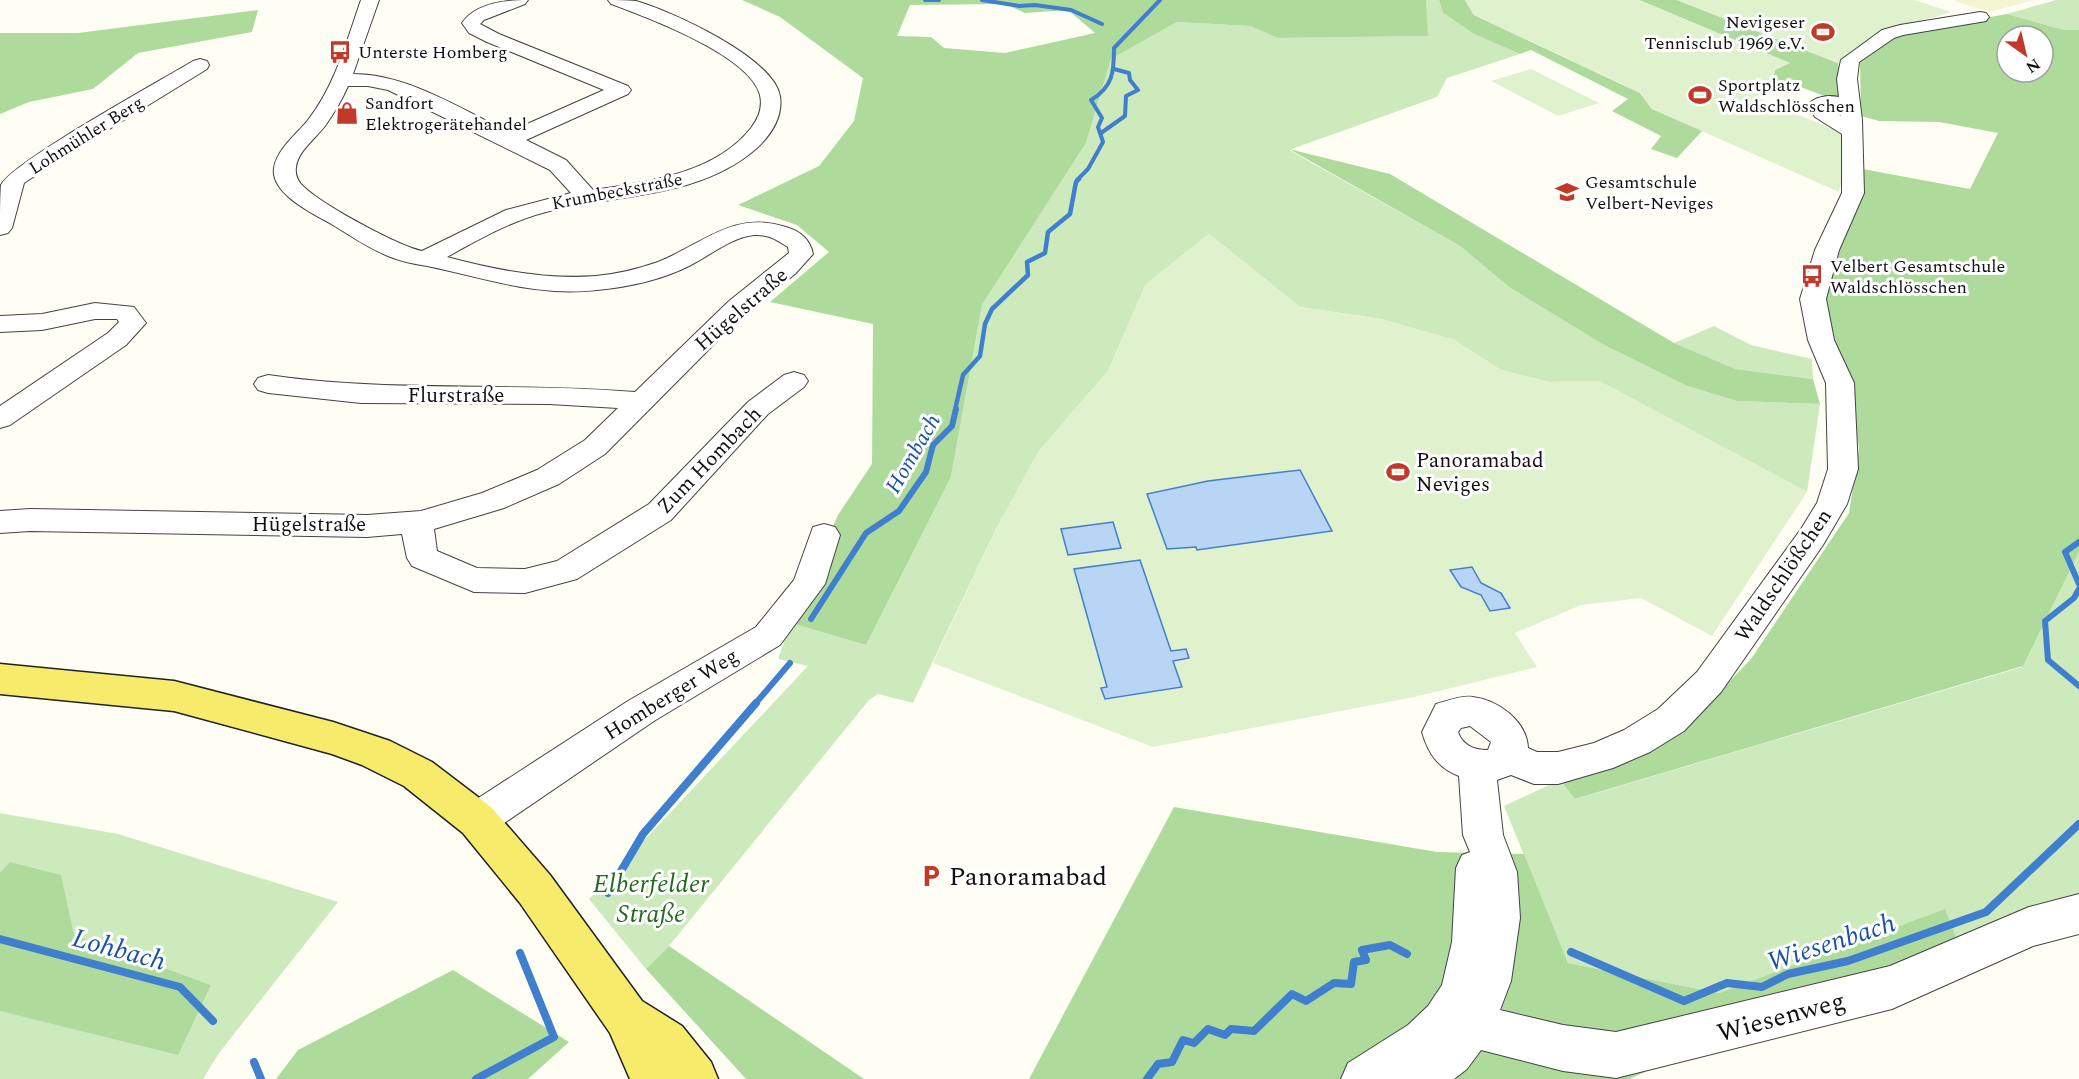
<svg xmlns="http://www.w3.org/2000/svg" width="2079" height="1079" viewBox="0 0 2079 1079" font-family="Spectral,serif">
<rect width="100%" height="100%" fill="#fffef4"/>
<path fill="#f3f5d3" d="M1952,0h83l-46,12z"/>
<path fill="#cdeabd" d="M1426,0h13l4,13 31,21 46,20 -73,24 -10,19 -148,53 171,96 49,41 95,58 83,41 50,15 83,3 -13,88 -208,-111 -51,1 -47,-12 -47,-30 -73,-21 -81,-12 -91,-73 -63,50 -38,87 -69,80 -44,80 -82,172 -35,-9 -9,6 -200,246 -23,23 -57,-70 219,-233 -30,-7 13,-36 75,22 85,-168 31,-172 104,-162 25,-84 66,-37 73,4 28,12 149,-2z
M2056,0h23v30h-15l-57,-16z
M1714,326l37,19 61,14 1,20 -77,-10 -62,-26z
M2079,552v348l-119,48 -16,-38 -225,83 -151,-30 -64,-157 56,-26 16,19 446,-132z
M0,813l118,21 220,68 -119,151 -16,26h-203v-68l62,14 149,-40 -138,-50 -73,-62z"/>
<path fill="#aedb9c" fill-rule="evenodd" d="M742,0h684l2,36 -150,2 -28,-12 -73,-4 -66,37 -25,84 -104,162 -31,172 -85,168 -75,-22 47,-108 34,-51 1,-140 -103,-22 59,-50 -32,-27 -59,-20 81,-39 35,-45 9,-43 -83,-61zM1005,4l20,9 43,-3 27,23 -90,20 -61,-5 -13,-11 -34,-1 13,-31z
M1439,0h26l9,15 166,78 12,16 51,21 -26,28 -26,-9 10,-13 -49,-25 16,-12 -97,-49 -11,4 -46,-20 -31,-21z
M1639,0h38l161,63 5,40 -45,-17 -20,8 -9,-3 6,-21 14,-7z
M258,10l-6,22 -114,21 -45,36 -64,13 -29,12v-81h78z
M2007,14l57,16h15v522l-56,114 -448,133 -15,-19 124,-51 67,-70 98,-146 10,-65 -11,-71 -23,-66 7,-48 31,-67v-27l107,20 28,-56 -59,-11 -60,-1 -18,-5 -1,-54 31,-25 13,-5zM2007,36h36v36h-36z
M1289,149l101,25 284,169 62,26 77,10 7,25 -83,-3 -50,-15 -83,-41 -95,-58 -49,-41z
M1174,807l263,45 87,2 44,109 151,30 226,-84 15,39 -222,80 -108,51h-601z
M10,862l51,13 13,60 137,50 -33,70 -178,-44v-138z
M669,946l195,133h-118l-100,-110z
M453,970l116,72 -41,37h-252l22,-29z"/>
<path fill="#e0f1ce" d="M1465,0h174l151,63 -15,7 -6,21 -14,6 90,37v30l-6,28 -187,-83 -12,-16 -166,-78z
M1677,0h237l37,12c-39,12 -83,21 -113,51z
M1531,69l68,34 -41,13 -67,-35z
M1209,234l91,73 81,12 73,21 47,30 47,12 51,-1 208,111 -95,144 -71,-38 -60,7 -66,28 22,34 -123,30 -261,50 -220,-84 62,-132 44,-80 69,-80 38,-87z"/>
<path fill="#b9d5f6" stroke="#407fcd" stroke-width="1.5" d="M1300,470l32,61 -135,19 -1,-3 -29,2 -20,-55 61,-13z
M1113,522l8,26 -53,7 -7,-26z
M1140,560l31,91 15,-2 3,9 -16,3 9,26 -77,12 -4,-11 6,-1 -33,-118z
M1472,567l9,16 20,10 9,15 -20,3 -9,-16 -20,-8 -11,-17z"/>
<g fill="none" stroke-linecap="round" stroke-linejoin="round">
<path stroke="#407fcd" stroke-width="4" d="M925,0h14
M982,0l37,6 16,-1 36,5 31,14
M1101,133l24,-17 1,-20 12,-6 -8,-10 -1,-7 -15,-4
M1077,180l11,-11 15,-27 -5,-15 4,-9 -11,-18c22,-13 23,-28 23,-52l46,-48"/>
<path stroke="#407fcd" stroke-width="4.5" d="M955,410l8,-35 17,-19 5,-32 7,-15 36,-34 -1,-13 18,-9 3,-21 22,-18 6,-32 3,-3"/>
<path stroke="#407fcd" stroke-width="6" d="M2079,542l-14,10 14,32
M2079,589l-5,9 -29,23 3,39 31,26
M811,619l55,-86 33,-22 27,-39 7,-27 19,-19 4,-17
M755,704l35,-41"/>
<path stroke="#407fcd" stroke-width="8" d="M608,893l35,-59 113,-131
M0,939l180,48 33,34
M1571,952l113,49 43,-18 35,4 26,-13 60,-13 138,-49 93,-88
M254,1062l7,17
M476,1079l78,-42 -34,-84
M1147,1079l11,-15 14,-2 11,-22 11,3 14,-14 17,6 6,-6 23,2 38,-37 14,7 28,-18 17,1 3,-22 12,-2 -4,-10 28,-5 17,9"/>
<g stroke="#434343" stroke-width="2">
<path id="minor" d="M361,0h18l-26,74c55,0 107,35 156,58l95,-42 -117,-48 -18,-9 -7,-10c14,-20 43,-23 66,-23l-3,4 -41,16 -4,4 19,10 129,52 3,4 -3,4 -102,46 40,20 27,30c53,-8 122,-16 158,-62 7,-9 12,-20 9,-33 -10,-40 -114,-78 -149,-91l-3,-4c9,0 19,0 28,1 35,10 137,56 144,95 3,20 -8,38 -23,52 -58,51 -141,46 -211,64 -35,9 -67,27 -99,45 48,13 99,23 149,19 21,-2 42,-7 62,-14 45,-18 76,-52 128,-35 14,4 24,12 27,27l-18,20 -48,37 -142,143 -46,30 -55,24 -70,21 3,22 40,17 48,1 32,-8 92,-57 99,-102 36,-27 10,-3 10,3 4,6 -4,6 -36,27 -97,106 -94,59 -52,14 -51,-1 -62,-26 -5,-8 -5,-24 -35,3 -337,-6 -30,2v-22l30,-2 337,6 54,-4 61,-18 55,-23 48,-30 33,-32 -69,-4 -188,-1 -93,-10 -10,-3 -4,-6 4,-6 10,-3c122,18 245,7 367,17l94,-91 60,-48 -1,-6c-11,-7 -20,-13 -34,-12 -22,2 -45,21 -65,31 -28,14 -61,21 -92,24 -62,7 -111,-12 -170,-24 -13,-2 -27,-5 -39,-10 -20,-8 -37,-20 -55,-31 -19,-11 -63,-31 -59,-57 3,-19 23,-34 34,-48 27,-34 39,-80 53,-120zM348,86h20l20,4 162,80 21,23 -65,17 -84,41c-24,-5 -104,-48 -121,-67 -4,-5 -6,-10 -5,-17 2,-16 19,-28 29,-41 9,-13 17,-26 23,-40z
M1980,12l6,1 3,4 -3,4 -83,14 -9,3 -35,24 -2,17 5,41 2,73 -25,57 -13,49 8,41 20,43 4,86 -11,35 -24,41 -102,147 -37,39 -34,21 -37,16 -55,16h-24l-23,-9 -14,5 6,55 14,37 3,46 -9,63 -11,29 63,15 53,7 274,-66 139,-59 50,-13v40l-46,12 -141,63 -276,69 -53,-7 -82,-21 -14,19 -13,10h-113l7,-16 60,-38 20,-19 14,-21 10,-43 4,-74 6,-13 8,-3 -7,-17 -4,-59c-21,-8 -31,-23 -37,-44l14,-28c11,-3 26,-9 37,-7 25,3 54,24 55,51l9,4h21l36,-9 30,-13 34,-21 39,-37 104,-143 16,-26 11,-34 -2,-86 -18,-43 -8,-41 15,-49 27,-57v-59l-27,-17 -7,-12c6,-9 21,-10 31,-8l-2,-18 4,-19 41,-30 18,-5zM1829,108l8,2 4,6 -11,-7zM1470,726l21,16 -3,8c-13,0 -25,-4 -30,-18l3,-4z
M200,59l7,2 2,4 -2,4 -148,91 -35,23 -12,45 -4,5 -8,2c0,-12 0,-40 1,-50 11,-23 161,-105 192,-124z
M95,303l39,4 12,16 -20,22 -116,80 -10,3v-22l108,-73 11,-11 -2,-3h-22l-53,11 -42,2v-16l42,-2z
M824,524l11,3 5,8 -15,49 -45,61 -126,76 -163,111 -14,5 -14,-5 -5,-12 5,-12 165,-107 128,-74 38,-47 19,-53z"/>
</g>
<g stroke="#212121" stroke-width="3">
<path id="major" d="M0,664l174,17 159,41 57,19 42,21 59,45 59,68 92,126 40,25 29,36 7,17h-88l-20,-46 -90,-130 -57,-70 -59,-47 -42,-21 -30,-11 -158,-43 -174,-17z"/>
</g>
<use href="#minor" fill="#fff" fill-rule="evenodd"/>
<use href="#major" fill="#f7eb6c" fill-rule="evenodd"/>
</g>
<defs>
<g id="stadium-bare" transform="scale(1.8)"><path d="M0-5a6.5 5 0 1 0 0 10a6.5 5 0 1 0 0-10ZM-3.5-1.8h7v3.6h-7Z" fill="#c13928" stroke="#fff" stroke-width="2.5" paint-order="stroke"/></g>
<g id="bus-bare" transform="scale(1.8)"><path d="M-5-6H5V4H4V6H2V4H-2V6H-4V4H-5ZM-3.5-4V0h7V-4ZM-3.5 1.2v1.5H-2V1.2ZM2 1.2v1.5H3.5V1.2Z" fill="#c13928" stroke="#fff" stroke-width="2.5" paint-order="stroke"/></g>
<g id="shop-bare" transform="scale(1.8)"><path d="M-5-2.5h2.3a2.7 3.5 0 0 1 5.4 0H5L5.5 6h-11ZM-1.5-2.5h3a1.5 2.3 0 0 0-3 0Z" fill="#c13928" stroke="#fff" stroke-width="2.5" paint-order="stroke"/></g>
<g id="school-bare" transform="scale(1.8)"><path d="M0-5L7-2L0 1L-7-2ZM-4 1L0 2.5L4 1V4Q0 6-4 4Z" fill="#c13928" stroke="#fff" stroke-width="2.5" paint-order="stroke"/></g>
<g id="parking-bare" transform="scale(1.8)"><path d="M-3.5-5.5H1a3.5 3.5 0 0 1 0 7H-1V5.5H-3.5ZM-1-3.4V-.6H.8a1.4 1.4 0 0 0 0-2.8Z" fill="#c13928" stroke="#fff" stroke-width="2.5" paint-order="stroke"/></g>
</defs>
<g fill-rule="evenodd">
<use href="#stadium-bare" x="1823" y="32"/>
<use href="#bus-bare" x="340" y="52"/>
<use href="#stadium-bare" x="1700" y="95"/>
<use href="#shop-bare" x="347" y="113"/>
<use href="#school-bare" x="1567" y="192"/>
<use href="#bus-bare" x="1812" y="276"/>
<use href="#stadium-bare" x="1398" y="472"/>
<use href="#parking-bare" x="931" y="876"/>
</g>
<g text-anchor="middle" stroke-width="6" stroke-linejoin="round" paint-order="stroke">
<g font-size="18" fill="#101010" stroke="#fff" text-anchor="start">
<text x="1805" y="28" text-anchor="end">Nevigeser<tspan x="1805" dy="21">Tennisclub 1969 e.V.</tspan></text>
<text x="358" y="58">Unterste Homberg</text>
<text x="1718" y="91">Sportplatz<tspan x="1718" dy="21">Waldschlösschen</tspan></text>
<text x="365" y="109">Sandfort<tspan x="365" dy="21">Elektrogerätehandel</tspan></text>
<text x="1585" y="188">Gesamtschule<tspan x="1585" dy="21">Velbert-Neviges</tspan></text>
<text x="1830" y="272">Velbert Gesamtschule<tspan x="1830" dy="21">Waldschlösschen</tspan></text>
</g>
<g font-size="18" fill="#101010" stroke="#fff">
<text transform="translate(86 135) rotate(-32)" y="6">Lohmühler Berg</text>
<text transform="translate(617 191) rotate(-11)" y="6">Krumbeckstraße</text>
</g>
<g font-size="21" fill="#101010" stroke="#fff">
<text transform="translate(741 309) rotate(-41)" y="7">Hügelstraße</text>
<text x="456" y="402">Flurstraße</text>
<text transform="translate(709 460) rotate(-46)" y="7">Zum Hombach</text>
<text x="309" y="531">Hügelstraße</text>
<text transform="translate(1783 575) rotate(-56)" y="7">Waldschlößchen</text>
<text transform="translate(671 694) rotate(-32)" y="7">Homberger Weg</text>
</g>
<g font-size="21" fill="#101010" stroke="#fff" text-anchor="start">
<text x="1416" y="467">Panoramabad<tspan x="1416" dy="24">Neviges</tspan></text>
</g>
<g font-size="22" font-style="italic" fill="#1951a3" stroke="#fff">
<text transform="translate(912 453) rotate(-60)" y="8">Hombach</text>
</g>
<g font-size="26" fill="#101010" stroke="#fff" text-anchor="start">
<text x="949" y="885">Panoramabad</text>
</g>
<g font-size="26" font-style="italic" fill="#246920" stroke="#fff">
<text x="651" y="892">Elberfelder<tspan x="651" dy="30">Straße</tspan></text>
</g>
<g font-size="26" fill="#101010" stroke="#fff">
<text transform="translate(1781 1016) rotate(-15)" y="9">Wiesenweg</text>
</g>
<g font-size="27" font-style="italic" fill="#1951a3" stroke="#fff">
<text transform="translate(1831 942) rotate(-18)" y="9">Wiesenbach</text>
<text transform="translate(119 949) rotate(15)" y="9">Lohbach</text>
</g>
</g>
<g transform="translate(2025 54) rotate(146)"><circle r="28" fill="#ffffff" stroke="#9f9f9f" stroke-width="1.5"/>
<path d="M0-4.5L10 22L0 15L-10 22Z" fill="#c13928"/>
<text y="-9" font-size="16" font-weight="bold" text-anchor="middle" fill="#101010">N</text>
</g>
</svg>
